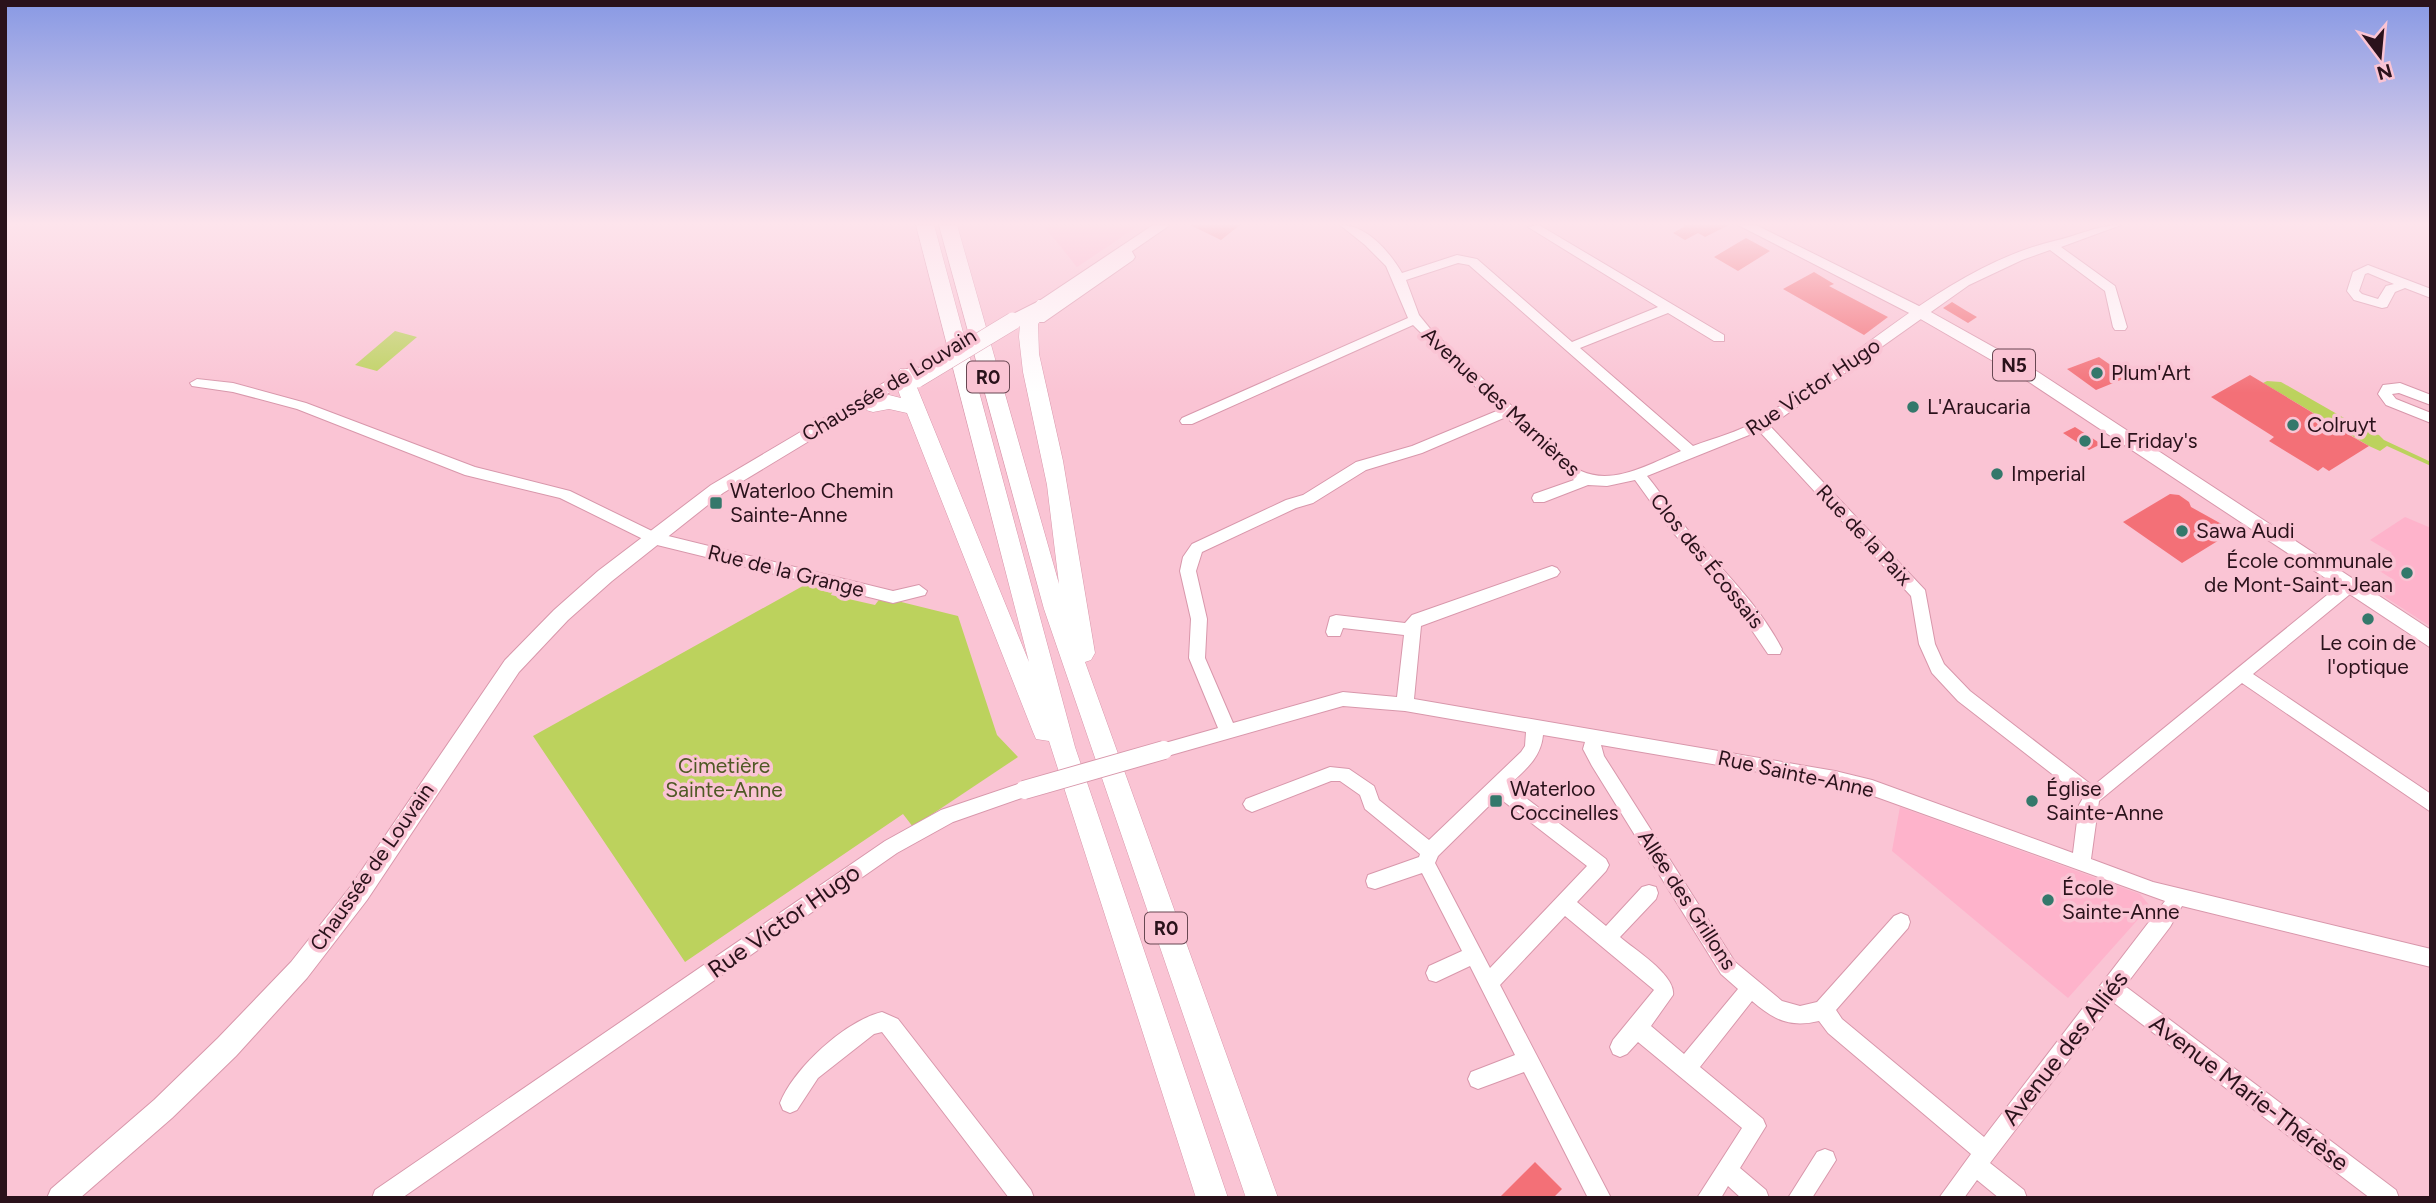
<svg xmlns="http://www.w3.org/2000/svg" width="2436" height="1203" viewBox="0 0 2436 1203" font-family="Figtree,sans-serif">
<rect width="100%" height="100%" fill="#fac4d4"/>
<path fill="#feb3cb" d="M1043,225h97l-63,42z
M2405,517l26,11v99l-55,-36 18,-11 -21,-13 19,-14 -22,-13z
M1900,807l240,87 10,12 -82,92 -176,-147z"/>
<path fill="#bcd25d" d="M395,331l22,6 -40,34 -22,-6z
M2267,381l14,1 84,48 14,5 5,5 47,22v4l-44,-20 -7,5 -11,-5 -106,-63z
M810,582l24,6 -3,7 44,10 6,-8 77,19 39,119 21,22 -105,70 -10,-13 -218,148 -152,-226z"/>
<path fill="#f37077" d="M1190,225h50l-19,15z
M1683,225h46l-24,12 -7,-4 -13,7 -12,-7 12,-7z
M1746,238l24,13 -32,20 -24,-14z
M1814,272l20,12 -5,2 59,31 -24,18 -81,-46z
M1952,302l13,8 12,7 -9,6 -25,-15z
M2099,357l29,20 -32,13 -29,-21z
M2250,375l103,62 16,9 -40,25 -6,-4 -5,4 -49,-30 5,-4 -63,-40z
M2075,427l14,9 12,8 -12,6 -26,-17z
M2170,494l9,1 10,7 2,5 36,20 2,7 -47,29 -59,-41z
M1535,1162l27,27 -9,9h-54z"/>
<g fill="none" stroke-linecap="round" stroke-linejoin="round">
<g stroke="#d897ab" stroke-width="2">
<path id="minor" d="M1340,225c27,0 49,26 62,48l55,-18 20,4 95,83 86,-35 -130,-80 11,-2 185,110v6h-10l-46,-28 -88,35 113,98c21,-8 46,-14 65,-26 95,-57 187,-153 296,-179 23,-5 43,-16 67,-16l-60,22 54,39 12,41 -2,3h-10l-2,-3 -8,-36 -55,-41 -28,10 -53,25 -199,141 155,164 10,54 9,20 26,27 123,95 250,-204h12l2,4 -2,4 -102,84 178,120v18l-189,-129 -143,118 -8,58 62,23 278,67v18l-249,-61 -12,21 -45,59 271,204 3,8h-29l-257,-196 -123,161 34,27 3,8h-28l-22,-18 -13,18h-25l32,-44 -143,-121 -9,-12c-29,7 -45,-1 -67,-20l-52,66 63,52 3,7 -26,42 26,22 3,8h-28l-13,-12 -7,12h-24l45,-70 -104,-86 -11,12 -7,3 -7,-3 -3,-7 3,-7 41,-50 -89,-74 -65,69 111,213h-23l-64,-126 -46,17 -7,-3 -3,-7 3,-7 44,-17 -45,-89 -34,16 -7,-2 -3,-7 3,-7 33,-15 -40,-78 -47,16 -7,-2 -2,-6 2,-6 51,-18 1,-3 -55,-45 -5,-14 -20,-14h-9l-79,31 -6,-3 -3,-5 3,-5 84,-32 19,2 25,17 5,14 50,40 92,-88 4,-6 1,-14 -121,-21 -62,-5 -179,51 -6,-2 -3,-5 3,-5 60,-17 -29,-70 2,-39 -11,-48 3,-14 9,-13 94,-44 17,-5 53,-33 56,-16 87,-36 -86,-85 -221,99h-10l-2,-3 2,-3 226,-100 -22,-52 -21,-21zM1458,263l11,2 212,186c-30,12 -67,35 -100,20l-149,-140 -13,-16 -13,-35zM1506,417l68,63 -40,14 -2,4 2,4h10l44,-17 19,1 28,-6 36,50 59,68 38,56h12l2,-5c-24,-46 -62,-81 -95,-120 -14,-17 -26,-36 -40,-53l112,-45 152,165 8,48 13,29 26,28 125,97 -4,7 -6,48 -201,-73 -37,-9 -421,-72 7,-73 136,-50 3,-4 -3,-4 -5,-2 -140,49 -7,8 -69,-8 -6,2 -4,15 2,4h12l3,-8 61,7 -7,62 -54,-5 -110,31 -28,-65 2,-39 -11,-48 6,-19 94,-44 17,-5 53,-33 56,-17zM1543,735l42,7 -2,7 9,17 129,208 17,15 -54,65 -33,-28 22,-31c3,-20 -38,-45 -53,-58l36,-38 2,-6 -2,-6 -7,-2 -7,2 -36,39 -29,-24 29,-31 3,-6 -3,-6 -97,-74c16,-15 32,-27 34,-50zM1601,745l234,40 36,10 294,106 -181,236 -142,-118 -6,-9 72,-82 2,-6 -2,-6 -7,-3 -7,3 -77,86 -17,4 -18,-5 -47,-39 -131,-206zM1498,797l89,69 -97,102 -55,-105 3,-7z
M1126,247l4,1 5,9 -2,3 -89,62h-10v-6l88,-60 -2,-5z
M2368,265l63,24v9l-26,-10 -10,4 -8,15 -5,1 -28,-8 -7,-9 6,-19zM2368,273l26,11 -8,2 -8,13 -16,-5 -3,-3 6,-17z
M197,379l36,4 73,20 169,64 95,24 86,42 237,58 26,-6 8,6 -2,4 -32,8 -240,-59 -93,-46 -95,-23 -168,-66 -64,-17 -41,-6 -2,-3z
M2400,383l31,12v10l-32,-12 -7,1 4,5 35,14v10l-45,-18 -8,-11 5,-9z
M1024,782l6,3 3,5 -3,5 -77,27 -56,31 -495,345h-30l3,-8 510,-349 56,-31z
M882,1012l16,7 133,171 3,8h-25l-127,-166 -8,2 -56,44 -21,32 -7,3 -7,-3 -3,-7c14,-35 65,-82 102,-91z
M1825,1149l8,3 3,8 -24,38h-24l29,-46z"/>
</g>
<g stroke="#d897ab" stroke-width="2">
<path id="major" d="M1153,225h17l-119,82 -32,18h-12l-2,-4 2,-4 32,-16z
M1738,225h18l173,86 109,61 393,258v18l-405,-268 -109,-63z
M914,365l8,5 -2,4 -197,119 -111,88 -44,39 -49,52 -152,228 -60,78 -71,78 -64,62 -92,80h-33l4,-9 103,-89 64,-62 73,-76 60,-76 154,-226 49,-50 44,-39 113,-86z"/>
</g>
<g stroke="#d897ab" stroke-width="1">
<path id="highway" d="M916,225h18l141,522 153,451h-32l-147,-457 -13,-2 -3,-7 -126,-319 -18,-4 -16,3 -7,-2 -3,-5 3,-5 23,-5 12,3c-4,-10 -7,-19 -1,-29h14l3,5 -1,11 113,277z
M939,225h18l102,359 -12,-99 -24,-113 -4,-35 1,-14 18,-23h14l2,4 -16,20 1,30 24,107 32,192 -4,7 -6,2 193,536h-32l-202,-589z"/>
</g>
<use href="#minor" fill="#fff" fill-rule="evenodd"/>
<use href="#major" fill="#fff" fill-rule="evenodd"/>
<use href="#highway" fill="#fff" fill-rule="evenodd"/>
<g stroke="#d897ab" stroke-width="20" stroke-linecap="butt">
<path id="minor-bridge" d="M1024,790l140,-40"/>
</g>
<g stroke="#d897ab" stroke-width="18" stroke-linecap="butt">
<path id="major-bridge" d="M917,379l96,-58"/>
</g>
<use href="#minor-bridge" stroke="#fff" stroke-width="18"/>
<use href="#major-bridge" stroke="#fff" stroke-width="17"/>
</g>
<linearGradient id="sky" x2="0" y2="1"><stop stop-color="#8899e4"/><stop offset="0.57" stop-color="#fde4ec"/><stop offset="1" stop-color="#fde4ec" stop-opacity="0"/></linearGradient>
<rect width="2436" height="393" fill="url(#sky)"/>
<g fill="#34786b" stroke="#fac4d4" stroke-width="2.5">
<circle cx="2097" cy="373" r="7"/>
<circle cx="1913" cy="407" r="7"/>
<circle cx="2293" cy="425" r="7"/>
<circle cx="2085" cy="441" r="7"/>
<circle cx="1997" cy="474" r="7"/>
<rect x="709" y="496" width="14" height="14" rx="3.5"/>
<circle cx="2182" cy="531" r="7"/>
<circle cx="2407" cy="573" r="7"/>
<circle cx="2368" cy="619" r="7"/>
<rect x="1489" y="794" width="14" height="14" rx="3.5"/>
<circle cx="2032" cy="801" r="7"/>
<circle cx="2048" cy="900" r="7"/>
</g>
<g text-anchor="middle" stroke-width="7" stroke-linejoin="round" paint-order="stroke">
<g fill="#fac4d4" stroke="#684752" stroke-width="2">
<rect x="1993" y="349.5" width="42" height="31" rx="5"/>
<rect x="967" y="361.5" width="42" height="31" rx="5"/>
<rect x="1145" y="912.5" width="42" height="31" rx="5"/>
</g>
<g font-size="19" font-weight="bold" fill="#2a121b">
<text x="2014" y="372">N5</text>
<text x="988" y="384">R0</text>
<text x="1166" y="935">R0</text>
</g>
<g font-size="21" fill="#2a121b" stroke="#fac4d4" text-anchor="start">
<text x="2111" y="380">Plum'Art</text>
<text x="1927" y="414">L'Araucaria</text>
<text x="2307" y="432">Colruyt</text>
<text x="2099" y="448">Le Friday's</text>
<text x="2011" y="481">Imperial</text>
<text x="730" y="498">Waterloo Chemin<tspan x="730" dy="24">Sainte-Anne</tspan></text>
<text x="2196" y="538">Sawa Audi</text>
<text x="2393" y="568" text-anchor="end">École communale<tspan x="2393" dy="24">de Mont-Saint-Jean</tspan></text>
<text x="2368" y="650" text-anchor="middle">Le coin de<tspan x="2368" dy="24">l'optique</tspan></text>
<text x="1510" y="796">Waterloo<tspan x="1510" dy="24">Coccinelles</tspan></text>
<text x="2046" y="796">Église<tspan x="2046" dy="24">Sainte-Anne</tspan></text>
<text x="2062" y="895">École<tspan x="2062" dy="24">Sainte-Anne</tspan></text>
</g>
<g font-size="21" fill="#2a121b" stroke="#fac4d4">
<text transform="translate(889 385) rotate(-31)" y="7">Chaussée de Louvain</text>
<text transform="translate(1813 387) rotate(-34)" y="7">Rue Victor Hugo</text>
<text transform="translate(1501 402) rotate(43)" y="7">Avenue des Marnières</text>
<text transform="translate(1864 535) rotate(47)" y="7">Rue de la Paix</text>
<text transform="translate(1707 561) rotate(51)" y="7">Clos des Écossais</text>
<text transform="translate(786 571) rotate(14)" y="7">Rue de la Grange</text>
<text transform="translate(1796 774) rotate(12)" y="7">Rue Sainte-Anne</text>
<text transform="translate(372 867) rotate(-55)" y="7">Chaussée de Louvain</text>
<text transform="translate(1687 900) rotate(57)" y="7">Allée des Grillons</text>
</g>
<g font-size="21" fill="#4f5924" stroke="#fac4d4">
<text x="724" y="773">Cimetière<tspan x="724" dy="24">Sainte-Anne</tspan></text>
</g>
<g font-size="24" fill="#2a121b" stroke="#fac4d4">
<text transform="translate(784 921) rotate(-35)" y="8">Rue Victor Hugo</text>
<text transform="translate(2065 1048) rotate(-52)" y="8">Avenue des Alliés</text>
<text transform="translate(2249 1093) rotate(37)" y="8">Avenue Marie-Thérèse</text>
</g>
</g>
<rect width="2436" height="1203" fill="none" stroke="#2a121b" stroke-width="14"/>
<g transform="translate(2380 56) rotate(164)" stroke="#fac4d4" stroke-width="5" paint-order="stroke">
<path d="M0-5L12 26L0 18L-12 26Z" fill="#2a121b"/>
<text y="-10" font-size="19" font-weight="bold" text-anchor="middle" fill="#2a121b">N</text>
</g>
</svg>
